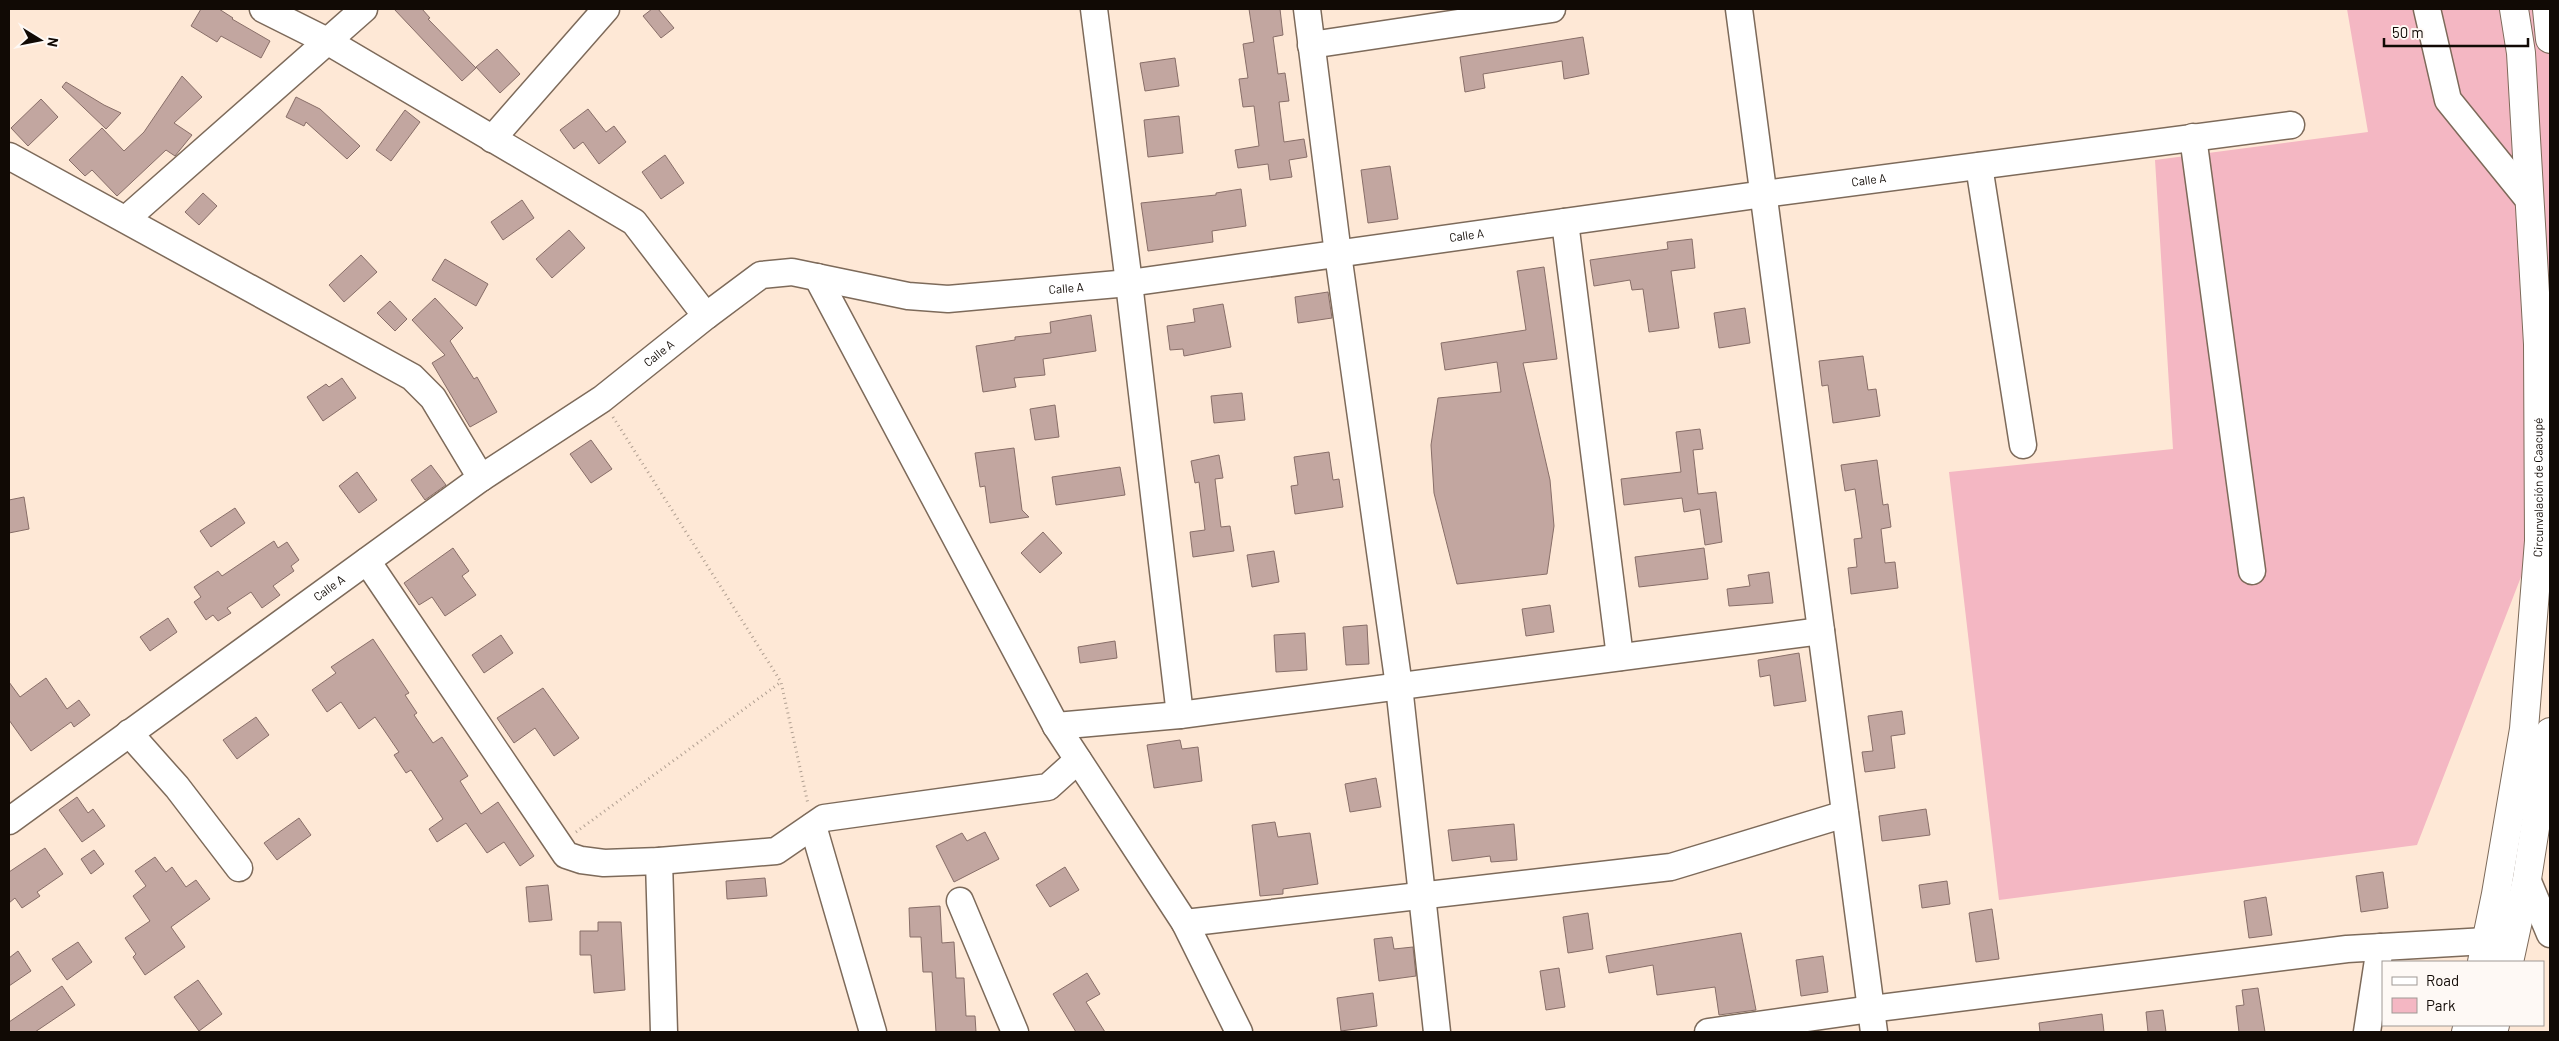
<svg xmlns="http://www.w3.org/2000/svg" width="2559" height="1041" viewBox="0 0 2559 1041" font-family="Barlow,sans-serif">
<rect width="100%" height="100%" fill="#fee8d6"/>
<path fill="#f4b7c3" d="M2347,9h203v493l-133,343 -418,55 -50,-428 224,-23 -18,-289 213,-28z"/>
<path fill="#c2a6a0" stroke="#886e68" d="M201,9h18l14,9 -1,1 38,22 -9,17 -40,-22 -4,6 -26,-16z
M394,9h28l8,9 -2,1 48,49 -14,13z
M652,9h6l16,19 -13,10 -18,-22z
M1249,9h31l3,26 -10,2 5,37 7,-1 4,28 -10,1 5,40 20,-3 3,18 -18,3 3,17 -22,3 -2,-16 -30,4 -3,-18 24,-4 -5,-40 -11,1 -4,-28 9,-1 -5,-34 11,-2z
M1583,37l6,37 -25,5 -2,-18 -79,13 2,14 -20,4 -5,-35z
M497,49l23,25 -20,19 -24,-26z
M1175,58l4,28 -34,5 -5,-28z
M182,76l20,21 -28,26 18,12 -17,21 -9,-6 -49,46 -25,-26 -7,6 -16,-16 33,-32 22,23 20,-19z
M66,82l38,23 17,8 -15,16 -44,-42z
M296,97l24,12 40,37 -13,13 -41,-37 -2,4 -18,-9z
M41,99l17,18 -30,29 -17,-18z
M588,109l18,23 8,-6 12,16 -27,22 -16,-22 -9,7 -14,-19z
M405,110l15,12 -29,39 -15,-11z
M1179,116l4,37 -35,4 -4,-37z
M665,155l19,28 -23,16 -19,-27z
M1390,166l8,53 -30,4 -7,-53z
M1241,189l5,37 -34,5 1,11 -65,9 -7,-48 75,-8v-2z
M203,193l14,13 -18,19 -14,-13z
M522,200l12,18 -31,22 -12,-18z
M569,230l16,18 -33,30 -16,-19z
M1692,239l3,29 -24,3 8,57 -30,4 -6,-43 -11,1 -2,-10 -36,6 -4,-26 78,-11 -1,-7z
M361,255l16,17 -33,30 -15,-17z
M445,259l43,25 -12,22 -44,-26z
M1544,267l13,92 -34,4 27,117 4,46 -7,48 -90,10 -23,-91 -3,-48 7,-47 63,-6 -4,-30 -52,8 -4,-27 85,-13 -9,-59z
M1328,292l4,26 -34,5 -3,-26z
M435,298l28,30 -13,13 24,38 3,-2 20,35 -27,15 -38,-64 13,-8 -33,-35z
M390,301l17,18 -12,12 -18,-18z
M1223,304l8,43 -47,9 -1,-7 -13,1 -3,-24 28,-4 -2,-13z
M1745,308l5,35 -31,5 -5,-35z
M1091,315l5,36 -53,8 2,16 -31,3 2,9 -33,5 -7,-46 39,-6v-3l36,-4 -1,-11z
M1863,356l5,34 8,-1 4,27 -47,7 -5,-38 -6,1 -3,-25z
M342,378l14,20 -33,23 -16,-24 19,-13 3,3z
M1242,393l3,27 -31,3 -3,-27z
M1055,405l4,32 -24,3 -5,-31z
M1700,429l3,20 -10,1 5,44 18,-2 6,50 -17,3 -5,-36 -16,3 -2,-14 -58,7 -3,-26 60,-7 -5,-40z
M591,440l21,29 -21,14 -21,-29z
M1014,448l8,62 7,7 -39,6 -5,-37 -5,1 -5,-34z
M1329,452l4,28 6,-1 4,28 -48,7 -4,-28 7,-1 -4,-28z
M1219,455l4,23 -8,1 6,48 9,-1 4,25 -41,6 -3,-25 15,-2 -6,-48 -4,1 -4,-22z
M1877,460l6,45 5,-1 3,23 -10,2 4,34 10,-1 3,26 -47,6 -3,-26 9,-1 -3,-28 8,-1 -7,-49 -10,2 -4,-26z
M431,465l15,20 -21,15 -14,-20z
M1120,467l5,28 -69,10 -4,-28z
M357,472l20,28 -18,13 -20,-27z
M24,497l5,32 -20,4v-33z
M235,508l10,15 -34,24 -11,-16z
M1043,532l19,21 -22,20 -19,-20z
M274,541l4,7 9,-6 12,18 -8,6 3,5 -21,15 7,9 -18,13 -11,-16 -24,16 4,5 -13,8 -5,-6 -7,5 -12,-18 7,-5 -7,-10 24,-16 4,5z
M453,548l16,23 -7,5 14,19 -31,21 -13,-19 -13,8 -15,-22z
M1704,548l4,31 -69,8 -4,-30z
M1274,551l5,31 -27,5 -5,-32z
M1769,572l4,31 -44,3 -2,-17 23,-3 -2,-11z
M1550,605l4,27 -28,4 -4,-27z
M168,618l9,14 -27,19 -10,-14z
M1367,625l2,39 -23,1 -3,-38z
M1305,633l2,37 -31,2 -2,-37z
M501,635l12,18 -29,20 -12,-18z
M373,639l36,54 -4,2 12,18 -3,2 19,28 9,-6 26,39 -8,5 21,33 17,-12 36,54 -14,10 -16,-24 -17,11 -21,-30 -29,19 -8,-13 14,-10 -32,-49 -5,3 -12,-18 5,-3 -24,-35 -16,12 -18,-27 -14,10 -15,-22 24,-17 -5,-6z
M1115,641l2,17 -37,5 -2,-16z
M1799,653l7,48 -32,5 -4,-31 -10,2 -2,-17z
M46,678l21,31 12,-9 11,15 -16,12 -3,-5 -40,29 -22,-31v-38l11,15z
M543,688l36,50 -25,18 -19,-28 -21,15 -17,-25z
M1902,711l3,23 -14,2 4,32 -30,4 -3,-20 11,-1 -5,-35z
M256,717l13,18 -32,24 -14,-19z
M1180,740l2,9 16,-2 4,34 -48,7 -7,-43z
M1376,778l5,29 -31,5 -5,-28z
M77,797l11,16 5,-4 12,17 -23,16 -23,-32z
M1926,809l4,26 -48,6 -3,-25z
M299,818l12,17 -34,25 -13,-17z
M1275,822l3,15 32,-4 8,51 -35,5v5l-23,2 -8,-71z
M1514,824l3,36 -26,2 -1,-6 -38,5 -4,-31z
M985,832l14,27 -45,23 -18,-36 26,-13 5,8z
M45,848l18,26 -26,18 3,4 -18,12 -7,-10 -6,5v-31z
M94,850l10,14 -13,10 -10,-15z
M155,857l11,15 6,-5 14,20 10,-7 14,19 -39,28 14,20 -40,28 -12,-18 3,-3 -11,-16 25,-17 -17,-25 13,-10 -11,-15z
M1065,867l14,23 -29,17 -14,-22z
M2383,872l5,36 -27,4 -5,-36z
M765,878l2,18 -40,3 -1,-18z
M1947,881l3,23 -28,4 -3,-23z
M548,885l4,35 -23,2 -3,-35z
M2266,897l6,38 -23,3 -5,-37z
M940,906l2,37 12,-1 2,36h8l2,38h9l1,16h-40l-4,-60h-9l-2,-35h-11l-1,-29z
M1992,909l7,50 -23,3 -7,-49z
M1588,913l5,36 -25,4 -5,-36z
M598,922h23l4,68 -31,3 -3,-38h-11v-24h18z
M1741,933l15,77 -37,5 -4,-28 -58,8 -4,-30 -44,8 -3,-17z
M1392,937l2,12 19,-2 3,29 -37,5 -5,-42z
M78,942l14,20 -25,18 -15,-21z
M18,951l13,20 -22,15v-28z
M1823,956l5,36 -27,4 -5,-36z
M1559,968l6,39 -19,3 -6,-39z
M1087,973l13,21 -14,8 19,30h-29l-23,-38z
M198,980l24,34 -23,17 -25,-34z
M62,986l13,19 -40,27h-26v-10z
M2258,988l7,44h-26l-3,-26 8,-1 -2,-15z
M1373,993l4,33 -36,5 -4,-33z
M2163,1010l3,22h-18l-2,-20z
M2102,1014l2,18h-64l-1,-9z"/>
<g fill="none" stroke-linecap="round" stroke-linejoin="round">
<g stroke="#7d6a5a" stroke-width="29">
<g id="minor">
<path d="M263,9l64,32 307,181 72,94"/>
<path d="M1094,9l35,274 51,432"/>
<path d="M1307,9l31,245 61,432 38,346"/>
<path d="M1739,9l135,1023"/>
<path d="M2427,9l21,91 81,100"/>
<path d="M1311,45l241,-36"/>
<path d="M2193,137l59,434"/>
<path d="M492,139l114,-130"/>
<path d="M9,156l403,221 21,21 48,80"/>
<path d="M1979,166l44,279"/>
<path d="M126,219l238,-210"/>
<path d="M1565,222l55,435"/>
<path d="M817,277l239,449 129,197 54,109"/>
<path d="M367,561l199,294 15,5 23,3 55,-2 117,-10 48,-33 224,-31 30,-27"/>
<path d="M1056,726l124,-11 641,-84"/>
<path d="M129,733l48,54 62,81"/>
<path id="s1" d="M9,821l472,-343 121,-79 104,-83 55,-41 31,-3 116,24 40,3 181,-16 635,-89 527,-69"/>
<path d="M813,826l60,206"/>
<path d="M659,861l5,171"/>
<path d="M2527,879l23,55"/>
<path d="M960,901l55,131"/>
<path d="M1185,923l486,-56 174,-53"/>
<path d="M1708,1032l163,-23 476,-60 139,-8"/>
<path d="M2367,1032l13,-85"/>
</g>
</g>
<g stroke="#7d6a5a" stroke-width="30">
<g id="highway">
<path d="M2547,9l3,30"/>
<path id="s2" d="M2482,962l14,-68 28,-165 15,-188 -1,-197 -17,-291 -7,-44"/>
<path d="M2509,962l18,-83 23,-147"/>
<path d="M2466,1032l2,-7"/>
<path d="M2493,1032l2,-7"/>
</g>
</g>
<path stroke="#b09f91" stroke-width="3" stroke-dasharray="1 4" stroke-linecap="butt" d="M613,417l168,265 27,122
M576,832l205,-150"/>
<use href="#minor" stroke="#fff" stroke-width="26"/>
<use href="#highway" stroke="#fff" stroke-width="28"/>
</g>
<g text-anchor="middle" stroke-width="4" stroke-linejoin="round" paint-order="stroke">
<g font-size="12" fill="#110a05" stroke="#fef9f5">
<text dy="4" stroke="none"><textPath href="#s1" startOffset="2048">Calle A</textPath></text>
<text dy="4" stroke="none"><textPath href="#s1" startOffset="1642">Calle A</textPath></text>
<text dy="4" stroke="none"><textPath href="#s1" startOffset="1238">Calle A</textPath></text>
<text dy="4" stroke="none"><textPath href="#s1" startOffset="801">Calle A</textPath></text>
<text dy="4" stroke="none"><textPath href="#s2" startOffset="479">Circunvalación de Caacupé</textPath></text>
<text dy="4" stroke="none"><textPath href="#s1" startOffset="396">Calle A</textPath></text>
</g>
</g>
<rect width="2559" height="1041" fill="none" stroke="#110a05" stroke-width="20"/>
<rect x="2382" y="961" width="162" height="65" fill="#fef9f5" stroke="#9f9995"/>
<rect x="2392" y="977" width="25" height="8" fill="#ffffff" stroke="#9f9995"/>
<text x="2426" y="986" font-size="15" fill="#110a05">Road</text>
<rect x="2392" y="998" width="25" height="15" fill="#f4b7c3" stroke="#9f9995"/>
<text x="2426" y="1011" font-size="15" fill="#110a05">Park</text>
<g transform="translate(40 40) rotate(100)" stroke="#fef9f5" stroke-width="4" paint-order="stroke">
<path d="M0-4L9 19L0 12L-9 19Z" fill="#110a05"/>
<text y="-8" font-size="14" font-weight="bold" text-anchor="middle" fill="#110a05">N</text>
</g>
<path d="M2384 38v8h144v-8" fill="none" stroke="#110a05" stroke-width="2.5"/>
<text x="2392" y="38" font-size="15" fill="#110a05" stroke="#fef9f5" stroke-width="4" paint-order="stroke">50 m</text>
</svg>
